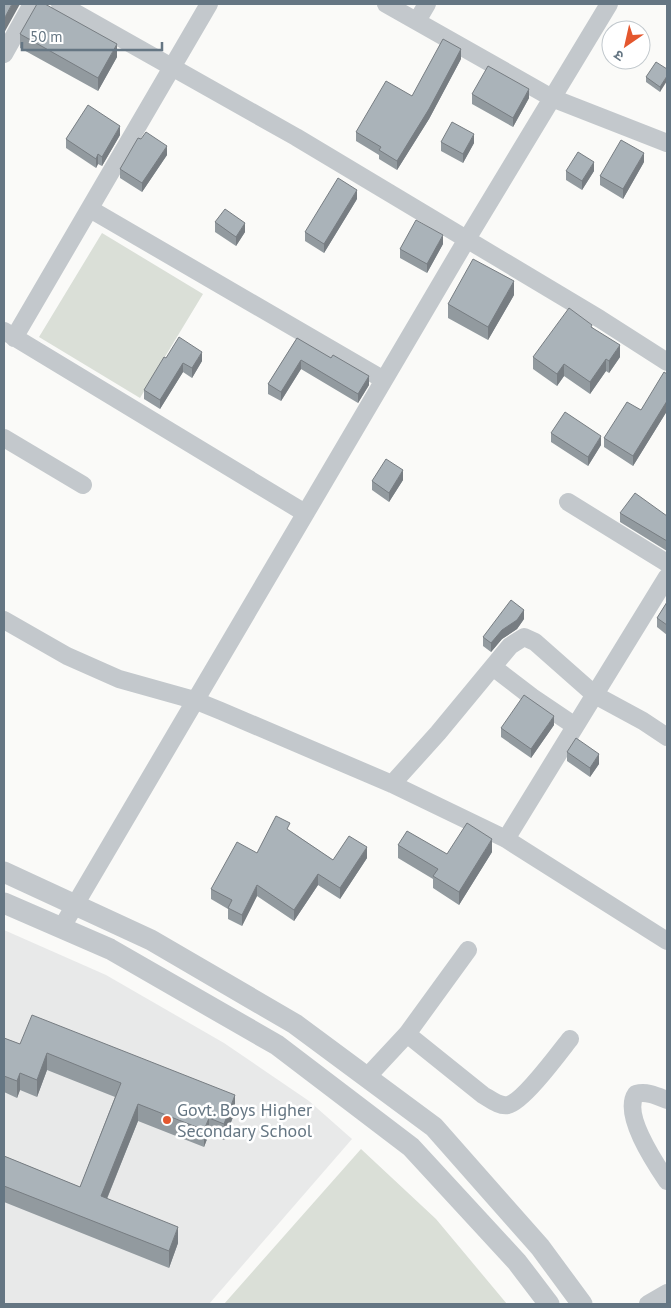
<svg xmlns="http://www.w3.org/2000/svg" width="671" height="1308" viewBox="0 0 671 1308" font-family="'PT Sans','Noto Sans Devanagari',sans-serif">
<rect width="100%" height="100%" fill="#fafaf8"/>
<path fill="#e8e9e9" d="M4,930l102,45 118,68 85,58 43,38 -143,165h-205z"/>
<path fill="#dadfd7" d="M102,233l101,61 -63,104 -101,-61z
M361,1149l75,70 71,85h-283z"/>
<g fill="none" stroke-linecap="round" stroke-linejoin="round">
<path stroke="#c3c8cc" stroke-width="18" d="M60,4l236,133 304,182 67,43
M386,4l166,94 115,45
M417,21l10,-17
M4,54l28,-50
M90,209l294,171
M4,331l301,182
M14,338l195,-334
M4,438l79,47
M568,502l99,61
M4,620l63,36 52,23 75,21 27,11 171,73 114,55 161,102
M493,667l39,30 43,29
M392,784l46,-51 72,-87 14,-9 11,5 60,53 48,26 24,16
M506,839l161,-262
M62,927l405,-688 142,-235
M407,1034l76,61c7,4 17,12 25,10 15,-3 51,-52 62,-66
M367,1077l40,-43 61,-84
M667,1100c-10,-4 -20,-9 -31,-6 -14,20 19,69 31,87
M648,1304l19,-11"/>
<path stroke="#c3c8cc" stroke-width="21" d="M4,872l147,68 144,84 139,103 106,120 42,57
M4,903l106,46 167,96 134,102 106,115 32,42"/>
</g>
<path fill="#929a9f" d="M20,34l97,23 -19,34 -78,-43z
M461,59l-32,60 -32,51 -18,-11v-4l-23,-14v-9l56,-36z
M667,69l-7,23 -14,-10v-5z
M472,94l57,4 -16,29 -41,-23z
M120,135l-18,31 -4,-2 -2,4 -30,-20v-9z
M141,139l26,16 -25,37 -22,-14v-9z
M441,142l33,1 -11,20 -22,-12z
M644,162l-21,37 -23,-14v-9z
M566,171h28l-12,19 -16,-10z
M357,199l-33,54 -19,-12v-9z
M215,222l30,10 -9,14 -21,-14z
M443,244l-16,29 -27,-15v-9z
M514,295l-26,45 -40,-22v-14z
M592,327l28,30 -11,16 -3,-2 -16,23 -26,-18 -7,10 -24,-17v-12z
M297,338l72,47 -11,18 -57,-34 -20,32 -13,-7v-10z
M166,358l36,3 -10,17 -9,-6 -23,37 -16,-10v-9z
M667,374v37l-34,55 -29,-19v-9l37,-28z
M551,433l50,12 -13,21 -37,-24z
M403,480l-14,22 -17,-12v-9z
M620,513l47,3v35l-47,-29z
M667,602v33l-10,-8v-9z
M524,619l-7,10 -15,10 -11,13 -8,-6v-9z
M554,725l-23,33 -30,-21v-9z
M567,752l32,12 -9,13 -23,-16z
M290,831l43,29 34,-2 -27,41 -22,-14 -24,36 -37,-25 -15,30 -14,-7v-10l-17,-10v-10l46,-36z
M398,845l49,9 45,-2 -33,53 -26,-17v-9l-35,-21z
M4,1038l16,6 215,68 -11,28 -15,-6 -5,13 -66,-26 -31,78 71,44 -9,25 -165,-66v-46l76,31 35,-90 -68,-27 -10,27 -17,-7 -3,8 -13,-6z"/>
<path fill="#777d82" d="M12,4h8l-16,29v-14z
M117,44v13l-19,34v-13z
M461,49v10l-32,60 -32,51v-9z
M667,76v5l-7,11v-5z
M529,89v9l-16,29v-9z
M120,126v9l-18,31v-9z
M474,134v9l-11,20v-9z
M167,146v9l-25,37v-9z
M644,153v9l-21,37v-10z
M98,154v10l-2,4v-9z
M594,162v9l-12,19v-9z
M357,190v9l-33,54v-9z
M245,223v9l-9,14v-9z
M443,235v9l-16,29v-9z
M514,281v14l-26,45v-13z
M620,345v12l-11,16v-12z
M202,352v9l-10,17v-10z
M606,359v12l-16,23v-12z
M301,360v9l-20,32v-9z
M183,363v9l-23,37v-9z
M564,364v12l-7,10v-12z
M369,376v9l-11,18v-9z
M667,401v10l-34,55v-10z
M601,436v9l-13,21v-9z
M403,470v10l-14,22v-9z
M524,610v9l-7,10 -15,10 -11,13v-9l11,-13z
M554,716v9l-23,33v-9z
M599,754v10l-9,13v-9z
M492,839v13l-33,53v-13z
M367,847v11l-27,41v-11z
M318,874v11l-24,36v-11z
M257,885v11l-15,30v-11z
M47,1053v17l-10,27v-17z
M20,1073v17l-3,8v-17z
M235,1095v17l-11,28v-16z
M138,1104v17l-37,92v-17z
M209,1118v16l-5,13v-17z
M178,1227v16l-9,25v-17z"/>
<path fill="#aab3b9" stroke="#777d82" d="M4,4h8l-8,15z
M37,4h8l72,40 -19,34 -78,-44z
M443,39l18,10 -32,60 -32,52 -18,-11 2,-3 -25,-15 30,-51 26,15z
M656,62l11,7v7l-7,11 -14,-10z
M488,66l41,23 -16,29 -41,-24z
M88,105l32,21 -18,31 -4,-3 -2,5 -30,-20z
M452,122l22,12 -11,20 -22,-12z
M146,132l21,14 -25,37 -22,-14 18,-31 3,1z
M621,140l23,13 -21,36 -23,-13z
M578,152l16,10 -12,19 -16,-10z
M338,178l19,12 -33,54 -19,-12z
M225,209l20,14 -9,14 -21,-15z
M416,220l27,15 -16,29 -27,-15z
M473,259l41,22 -26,46 -40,-23z
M569,308l23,17 -1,2 29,18 -11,16 -3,-2 -16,23 -26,-18 -7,10 -24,-17z
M179,337l23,15 -10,16 -9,-5 -23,37 -16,-10 20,-33 2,1z
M297,338l34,20 2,-3 36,21 -11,18 -57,-34 -20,32 -13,-8z
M664,372l3,2v27l-34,55 -29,-18 23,-36 14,8z
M565,412l36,24 -13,21 -37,-24z
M386,459l17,11 -14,23 -17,-12z
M635,493l32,23v25l-47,-28z
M511,600l13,10 -7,10 -15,10 -11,13 -8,-6z
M667,602v23l-10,-7z
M524,695l30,21 -23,33 -30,-21z
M576,738l23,16 -9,14 -23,-16z
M276,816l14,7 -3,6 46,31 16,-24 18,11 -27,41 -22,-14 -24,36 -37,-25 -15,30 -14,-7 4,-8 -21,-11 26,-47 20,11z
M467,823l25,16 -33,53 -26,-16 5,-7 -40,-24 9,-14 40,23z
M32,1015l203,80 -11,29 -15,-6 -5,12 -66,-26 -37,92 77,31 -9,24 -165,-65v-30l76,31 41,-104 -74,-30 -10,27 -17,-7 -3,8 -13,-5v-38l16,6z"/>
<circle fill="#e4572e" stroke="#fff" stroke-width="2" cx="167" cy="1120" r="5"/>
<g text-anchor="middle" stroke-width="5" stroke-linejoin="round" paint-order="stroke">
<g font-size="18" fill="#657683" stroke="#fff" text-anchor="start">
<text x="177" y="1116">Govt. Boys Higher<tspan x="177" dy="21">Secondary School</tspan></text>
</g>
</g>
<rect width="671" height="1308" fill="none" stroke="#657683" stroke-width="10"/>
<g transform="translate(626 45) rotate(214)"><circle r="24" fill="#ffffff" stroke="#c1c8cd"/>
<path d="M0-4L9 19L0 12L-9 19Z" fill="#e4572e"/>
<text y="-8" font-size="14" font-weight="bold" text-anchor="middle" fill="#657683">उ</text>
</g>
<path d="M22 42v8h140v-8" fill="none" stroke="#657683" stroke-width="2.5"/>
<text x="30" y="42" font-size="15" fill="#657683" stroke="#ffffff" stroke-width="4" paint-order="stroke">50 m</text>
</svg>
